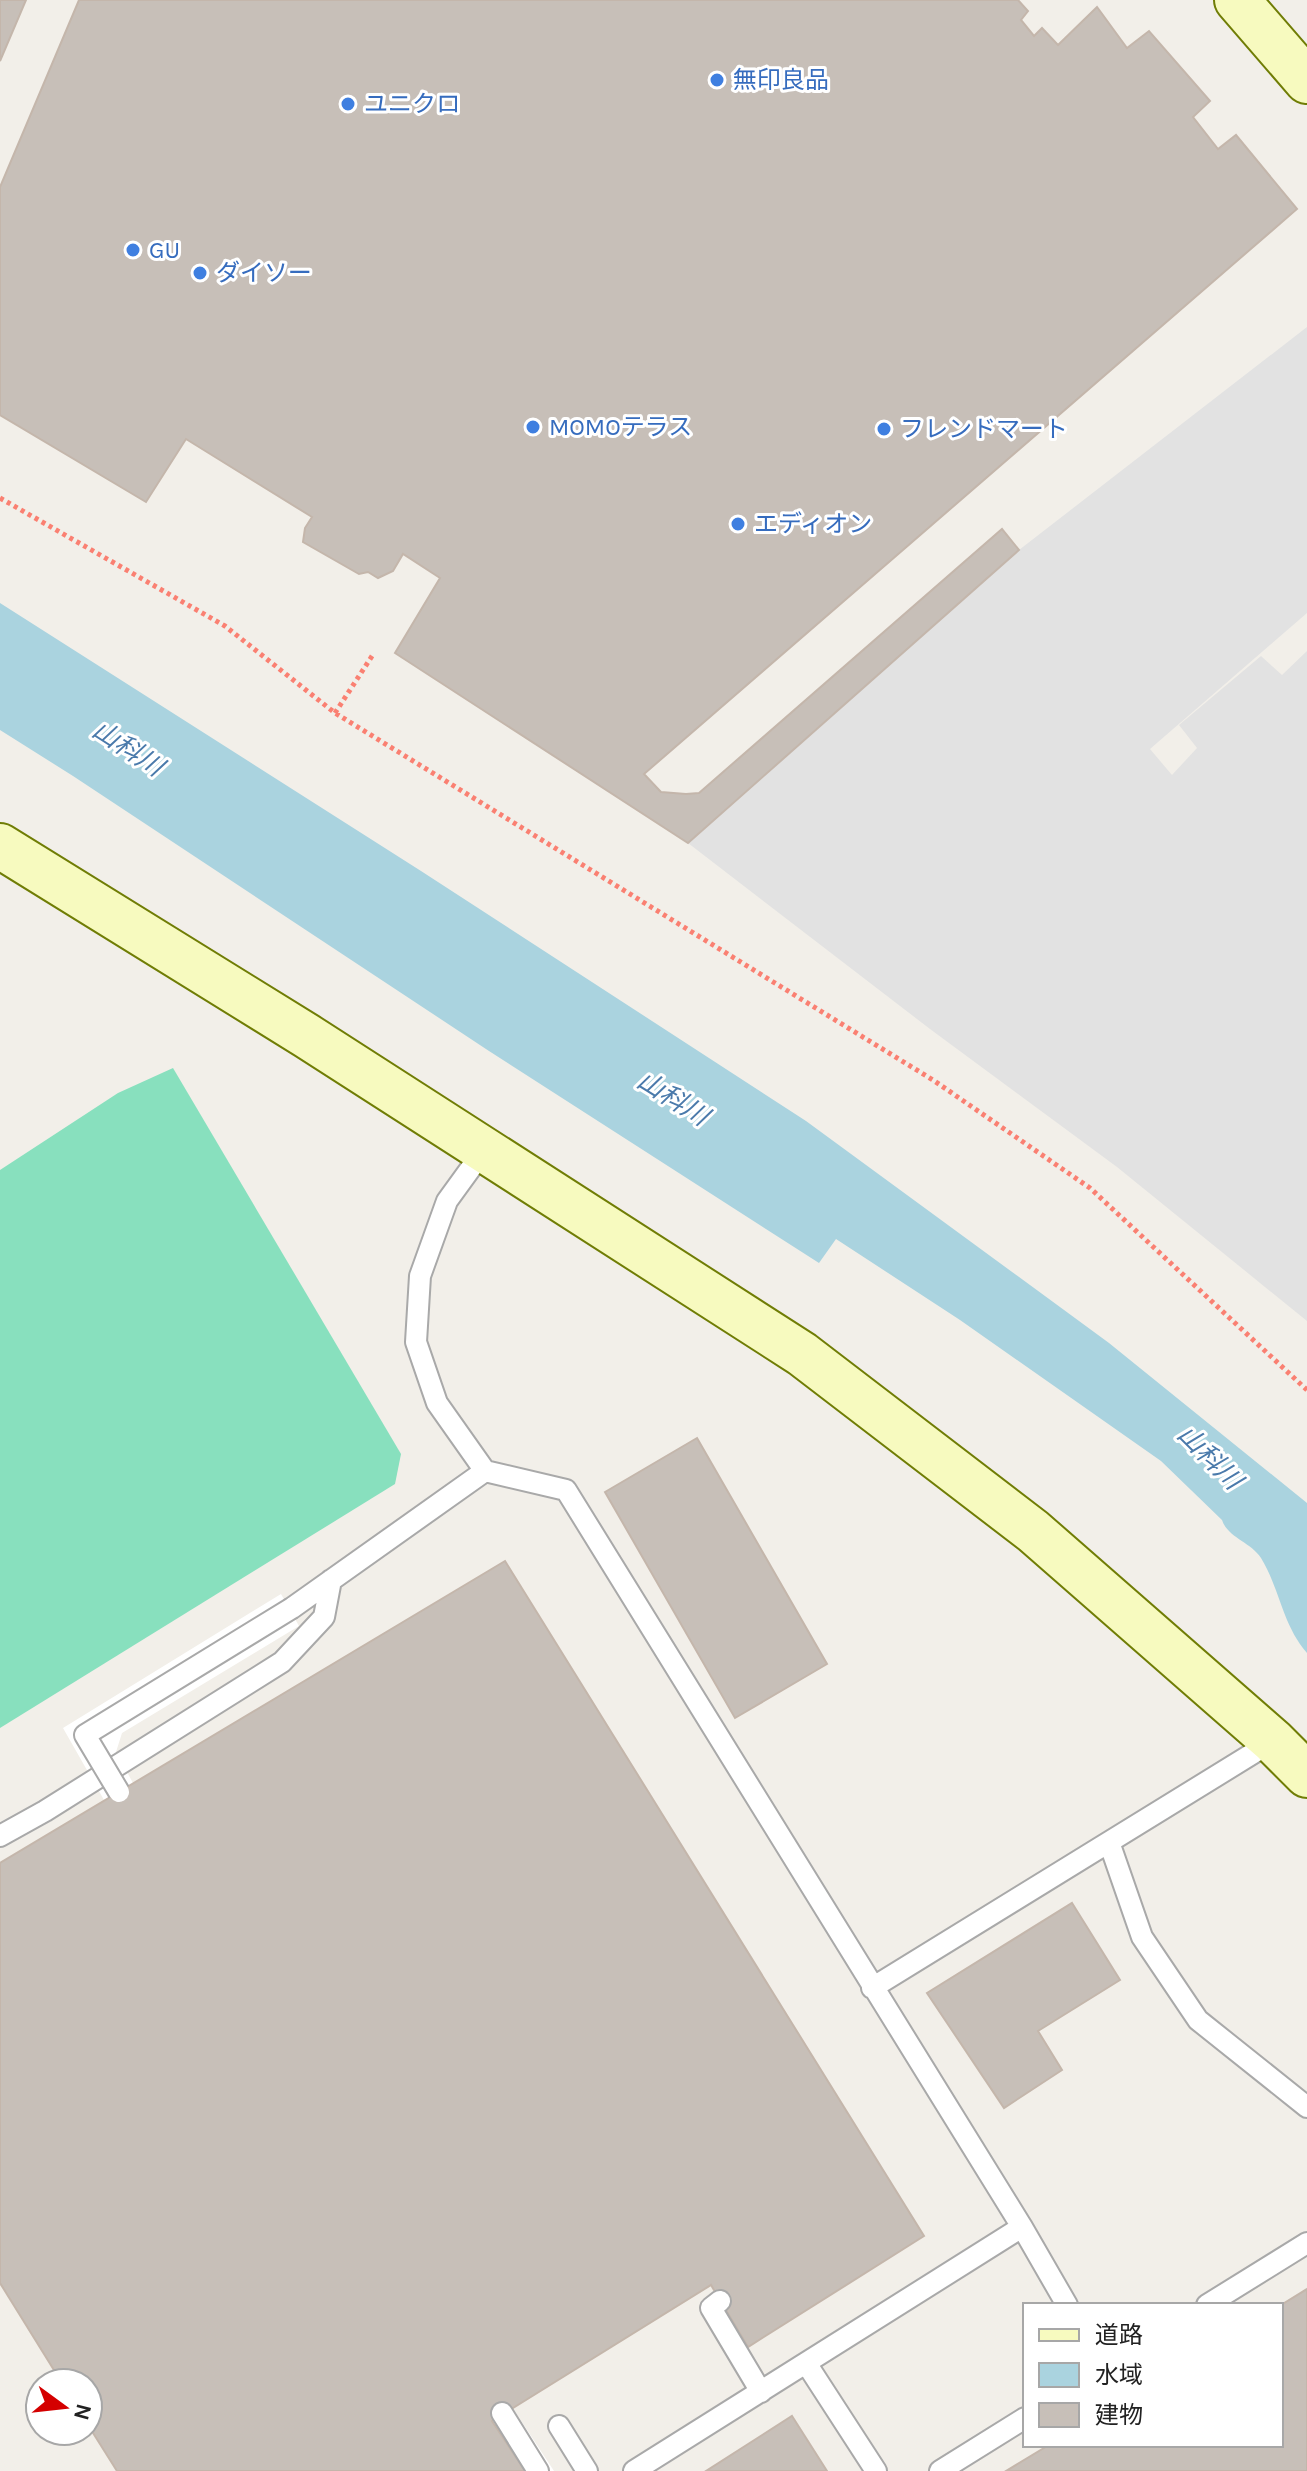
<svg xmlns="http://www.w3.org/2000/svg" width="1307" height="2471" viewBox="0 0 1307 2471" font-family="Karla,'Noto Sans JP',sans-serif">
<rect width="100%" height="100%" fill="#f2efe9"/>
<path fill="#88e0be" d="M173,1068l228,386 -6,30 -395,244v-558l118,-77z"/>
<path fill="#e2e2e2" d="M1307,327v286l-157,136 22,26 25,-27 -18,-23 82,-69 21,19 25,-24v670l-190,-154 -187,-138 -242,-186 331,-293z"/>
<path fill="#aad3df" d="M0,603l421,268 385,250 303,222 198,160v150c-25,-29 -27,-64 -46,-95 -10,-16 -33,-20 -39,-38l-61,-59 -201,-141 -124,-81 -17,24 -330,-212 -416,-275 -73,-46z"/>
<path fill="#fff" d="M281,1594l18,32 -177,107 -6,19 17,31 -29,17 -41,-72z
M512,2407l42,64h-29l-33,-50z"/>
<path fill="#c7bfb8" stroke="#c4b6ab" stroke-width="2" d="M0,0h26l-26,61z
M79,0h939l10,11 -7,9 13,16 8,-8 16,17 39,-38 30,41 22,-17 61,70 -17,16 25,32 18,-14 61,74 -653,565 17,18 25,2 13,-1 303,-264 17,21 -331,293 -293,-190 45,-75 -37,-24 -10,17 -15,7 -10,-6 -9,2 -56,-32 2,-14 7,-11 -126,-78 -40,63 -146,-87v-228z
M697,1438l130,226 -92,54 -130,-226z
M505,1561l419,675 -176,111 -37,-62 -219,136 33,50h-408l-29,-46v-42h-26l-62,-100v-420z
M1072,1903l48,77 -82,51 24,39 -58,38 -77,-115z
M1307,2289v182h-301l43,-26h232v-140z
M792,2416l35,55h-121z"/>
<g fill="none" stroke-linecap="round" stroke-linejoin="round">
<g stroke="#a9a9a9" stroke-width="24">
<path id="lane" d="M484,1150l-37,51 -27,75 -4,66 21,61 48,68
M292,1608l193,-137 81,19 456,737 45,78
M0,1836l45,-25 237,-149 42,-45 7,-37
M1109,1842l33,95 56,83 109,87
M872,1988l401,-247
M720,2301l-9,7 50,84
M1207,2305l100,-62
M806,2363l70,108
M502,2413l36,58
M559,2426l28,45
M634,2471l388,-244
M940,2471l85,-53"/>
</g>
<g stroke="#707d05" stroke-width="48">
<path id="secondary" d="M1237,0l70,81
M0,846l307,190 495,318 231,177 240,210 34,34"/>
</g>
<path stroke="#fa8072" stroke-width="5" stroke-dasharray="4 4" stroke-linecap="butt" d="M0,498l225,128 110,87 598,367 157,108 217,202
M335,713l39,-60"/>
<use href="#lane" stroke="#fff" stroke-width="20"/>
<use href="#secondary" stroke="#f7fabf" stroke-width="44"/>
<g stroke="#a9a9a9" stroke-width="24" stroke-linecap="butt">
<path id="lane-bridge" d="M119,1792l-34,-57 207,-127"/>
</g>
<use href="#lane-bridge" stroke="#fff" stroke-width="20"/>
</g>
<g fill="#3f7fe0" stroke="#fff" stroke-width="3">
<circle cx="717" cy="80" r="8"/>
<circle cx="348" cy="104" r="8"/>
<circle cx="133" cy="250" r="8"/>
<circle cx="200" cy="273" r="8"/>
<circle cx="533" cy="427" r="8"/>
<circle cx="884" cy="429" r="8"/>
<circle cx="738" cy="524" r="8"/>
</g>
<g text-anchor="middle" stroke-width="6" stroke-linejoin="round" paint-order="stroke">
<g font-size="24" fill="#366cbe" stroke="#fff" text-anchor="start">
<text x="733" y="88">無印良品</text>
<text x="364" y="112">ユニクロ</text>
<text x="149" y="258">GU</text>
<text x="216" y="281">ダイソー</text>
<text x="549" y="435">MOMOテラス</text>
<text x="900" y="437">フレンドマート</text>
<text x="754" y="532">エディオン</text>
</g>
<g font-size="26" font-style="italic" fill="#4a7aab" stroke="#fff">
<text transform="translate(128 748) rotate(33)" y="9">山科川</text>
<text transform="translate(673 1098) rotate(32)" y="9">山科川</text>
<text transform="translate(1210 1457) rotate(45)" y="9">山科川</text>
</g>
</g>
<rect x="1023" y="2303" width="260" height="144" fill="#ffffff" stroke="#a7a7a7" stroke-width="2"/>
<rect x="1039" y="2329" width="40" height="12" fill="#f7fabf" stroke="#a7a7a7" stroke-width="2"/>
<text x="1095" y="2343" font-size="24" fill="#222222">道路</text>
<rect x="1039" y="2363" width="40" height="24" fill="#aad3df" stroke="#a7a7a7" stroke-width="2"/>
<text x="1095" y="2383" font-size="24" fill="#222222">水域</text>
<rect x="1039" y="2403" width="40" height="24" fill="#c7bfb8" stroke="#a7a7a7" stroke-width="2"/>
<text x="1095" y="2423" font-size="24" fill="#222222">建物</text>
<g transform="translate(64 2407) rotate(105)"><circle r="38" fill="#ffffff" stroke="#a7a7a7" stroke-width="2"/>
<path d="M0-6L14 30L0 20L-14 30Z" fill="#d40000"/>
<text y="-12" font-size="22" font-weight="bold" text-anchor="middle" fill="#222222">N</text>
</g>
</svg>
